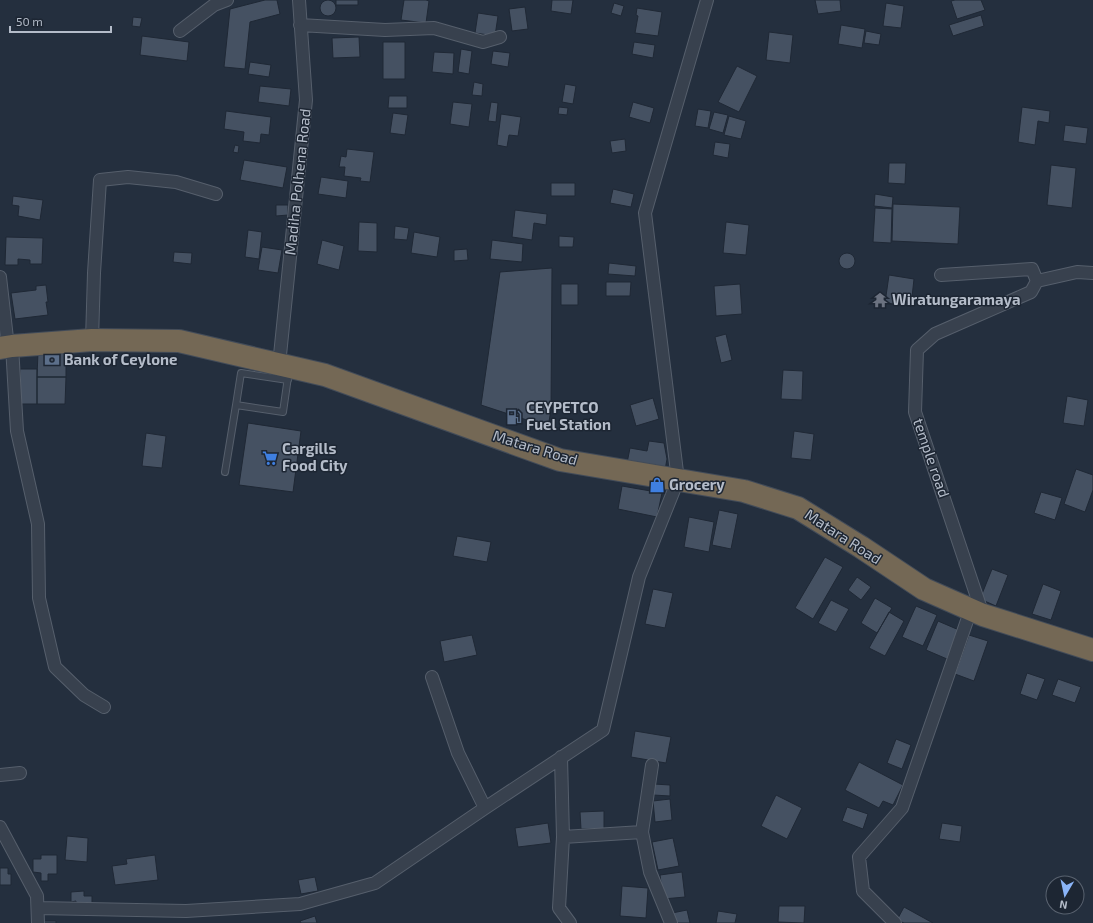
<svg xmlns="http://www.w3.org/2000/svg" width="1093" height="923" viewBox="0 0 1093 923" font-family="'Exo 2',sans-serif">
<rect width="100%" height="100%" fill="#242f3e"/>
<path fill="#455162" stroke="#1f2835" d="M265,0h12l3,14 -30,8 -5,47 -21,-2 6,-58z
M336,0h22v5h-22z
M404,0h22l3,1 -3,22 -25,-3z
M552,0h21l-2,14 -20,-3z
M815,0h25l1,11 -23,3z
M955,0h26l4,10 -28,9 -6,-18z
M320 8a8 8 0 1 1 16 0a8 8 0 1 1-16 0Z
M614,3l10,3 -3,10 -10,-3z
M886,3l18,3 -3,22 -18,-2z
M525,7l3,22 -16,2 -3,-22z
M637,8l25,4 -4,24 -23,-3 3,-17 -2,-1z
M478,13l20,3 -3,20 -20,-3z
M981,15l3,11 -31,10 -4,-11z
M133,17l9,1 -2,9 -8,-1z
M841,25l24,4 -3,19 -24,-4z
M866,31l15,3 -2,11 -15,-2z
M769,32l24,3 -3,28 -24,-3z
M142,36l47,6 -2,19 -47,-6z
M359,37l1,20 -27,1 -1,-20z
M383,42h22v37h-22z
M634,42l21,3 -2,13 -21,-4z
M461,49l11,2 -3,23 -11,-2z
M493,51l17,2 -2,14 -17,-3z
M434,52l20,1 -1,21 -21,-2z
M250,62l21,3 -2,12 -21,-3z
M737,66l20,10 -18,36 -21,-10z
M474,82l9,2 -1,12 -10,-1z
M565,84l11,2 -3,18 -11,-2z
M260,86l31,3 -2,17 -31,-4z
M389,96h18v12h-19z
M453,102l19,2 -3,23 -19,-3z
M491,102l7,1 -2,19 -8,-1z
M633,102l21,6 -4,15 -21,-6z
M559,107l9,1 -1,7 -9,-1z
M1022,107l28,4 -1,12 -11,-2 -3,24 -17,-3z
M698,109l13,2 -3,17 -13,-2z
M226,111l45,6 -2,18 -8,-1 -1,9 -17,-2 1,-9 -20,-3z
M714,112l14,3 -5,18 -14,-4z
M393,113l15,2 -3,20 -15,-2z
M501,114l20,3 -3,19 -9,-1 -2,12 -10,-2z
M729,116l17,5 -5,18 -17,-4z
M1065,125l23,3 -2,16 -23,-3z
M625,139l1,12 -14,2 -2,-12z
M715,142l15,2 -2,14 -15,-3z
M235,145l4,1 -1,7 -5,-1z
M347,149l27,3 -4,30 -10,-1 1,-3 -17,-2 1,-9h-6l2,-11 5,1z
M244,160l43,7 -4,21 -43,-8z
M889,163h17l-1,21 -17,-1z
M1051,165l25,3 -4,40 -25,-3z
M321,177l27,4 -2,17 -28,-4z
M551,183h24v13h-24z
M613,189l21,5 -3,13 -21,-4z
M875,194l18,3 -1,11 -18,-2z
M13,196l30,4 -3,20 -22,-4 1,-10 -7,-1z
M893,204l67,3 -2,37 -66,-3z
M276,205h12v10l-12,1z
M875,208l17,1 -1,34 -18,-1z
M515,210l32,4 -1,11 -12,-2 -2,17 -20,-3z
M359,222l18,1v29l-19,-1z
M726,222l23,3 -3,30 -23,-2z
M395,226l14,2 -2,12 -13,-1z
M248,230l14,2 -3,27 -14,-2z
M414,232l26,5 -3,20 -26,-4z
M559,236l15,1 -1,10h-14z
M6,237l37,1 -1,26h-12v-4l-12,-1v6h-13z
M322,240l22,6 -5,24 -22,-6z
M492,240l31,4 -1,18 -32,-3z
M262,247l20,3 -4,23 -20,-3z
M467,249l1,11 -14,1v-11z
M174,252l18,1 -1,11 -18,-2z
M839 261a8 8 0 1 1 16 0a8 8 0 1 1-16 0Z
M609,263l27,3 -1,10 -27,-2z
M552,268l-1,142 -3,17 -67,-22 19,-133z
M889,275l25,4 -3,27 -26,-3z
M606,282h25l-1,14h-24z
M561,284h17v21h-17z
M740,284l2,30 -26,2 -2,-30z
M46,285l2,17h-2l2,13 -33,4 -4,-26 25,-3v-4z
M726,334l6,26 -11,3 -6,-26z
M38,352h28v25h-29z
M20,369h17v35h-17z
M783,370l20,1 -1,29 -21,-1z
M37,377h29l-1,27h-28z
M1067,396l21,4 -4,26 -21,-3z
M653,398l6,21 -23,7 -6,-21z
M248,423l53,8 -8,61 -54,-7z
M794,431l20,3 -3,26 -20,-2z
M146,433l20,3 -4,32 -20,-2z
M649,441l15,2 3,16 -2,11 -38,-7 3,-15 17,3z
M1076,469l17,6v15l-8,22 -21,-8z
M622,486l40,7 -5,24 -39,-8z
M1041,492l21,6 -7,22 -21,-7z
M719,510l19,4 -7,35 -19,-4z
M689,517l25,5 -5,30 -25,-5z
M457,536l34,6 -4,20 -34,-6z
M825,557l18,10 -30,52 -18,-11z
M992,569l16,6 -12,31 -16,-7z
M857,577l14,10 -10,13 -13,-10z
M1043,584l18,7 -10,29 -19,-6z
M653,589l20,4 -8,35 -20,-4z
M875,598l17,10 -15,25 -16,-10z
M831,600l18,9 -13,23 -18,-9z
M916,606l21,9 -14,31 -21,-9z
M889,612l15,9 -19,35 -16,-8z
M938,621l21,9 -12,29 -21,-9z
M472,635l5,20 -33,7 -4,-21z
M969,635l19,6 -14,40 -19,-7z
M1027,673l18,6 -8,21 -17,-6z
M1058,679l23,8 -6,16 -23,-8z
M635,731l36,6 -5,26 -35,-6z
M896,739l15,6 -9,24 -15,-6z
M859,762l44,23 -10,20 -10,-4 -4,7 -34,-18z
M654,784l16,1v11l-17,-1z
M776,795l26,13 -15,31 -26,-13z
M670,799l2,21 -17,2 -2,-21z
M847,807l21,7 -5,15 -21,-8z
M604,811v18h-23l-1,-17z
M548,823l3,20 -33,4 -3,-19z
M942,823l20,3 -2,16 -21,-3z
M67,836l21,2 -1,24 -22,-2z
M673,838l6,28 -21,4 -6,-28z
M41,855h16v19h-9v7h-7v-8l-8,-1v-13h8z
M155,855l3,25 -43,5 -3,-19 15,-2 -1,-5z
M0,868h8v6h3v11h-11z
M682,872l3,25 -22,2 -3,-24z
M315,877l3,14 -17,3 -3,-14z
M622,886l26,2 -2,30 -26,-2z
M84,891v5h8v8h-16v-3l-5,1v-10z
M779,906h26l-1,17 -26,-1z
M904,907l29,16h-29l-7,-3z
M687,910l3,13h-15l-3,-10z
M718,911l19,3 -2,9h-19z
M315,916l2,7h-16l-1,-2z
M41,921h15v2h-15z"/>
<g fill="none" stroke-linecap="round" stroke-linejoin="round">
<g stroke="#565f6c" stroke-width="8">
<path id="lane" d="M288,380l-47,-7 -5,32 47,7 6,-42
M225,472l11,-67"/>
</g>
<g stroke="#565f6c" stroke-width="14">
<path id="street" d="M300,25l85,5 49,-2 49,14 17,-5
M180,31l34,-26 13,-5
M941,275l91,-6 5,12 -6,11 -96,42 -18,16 -2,62 68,203
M0,277l8,70
M1037,281l40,-9 16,1
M92,340l2,-67 6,-93 28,-3 48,5 40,12
M12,346l5,85 21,93 1,74 16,69 29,28 20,12
M279,365l27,-265 -7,-100
M432,677l26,76 27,55
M561,757l2,80 -4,71 11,15
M0,775l20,-2
M0,827l37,69 1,27
M642,832l10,-67
M563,837l79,-5 8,40 21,51
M38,908l148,3 114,-7 75,-21 110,-75 118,-78 36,-153 39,-97 -33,-267 62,-213
M895,923l-32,-32 -4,-34 43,-49 69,-199"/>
</g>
<g stroke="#434c59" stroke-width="24">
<path id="highway" d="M0,348l12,-2 80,-6 87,1 146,34 235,85 184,31 54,17 63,39 63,42 59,26 110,35"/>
</g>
<use href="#lane" stroke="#38414e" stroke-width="6"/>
<use href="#street" stroke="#38414e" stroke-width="12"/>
<use href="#highway" stroke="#746855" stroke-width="22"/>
</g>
<defs>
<g id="temple-bare" transform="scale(1.2)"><path d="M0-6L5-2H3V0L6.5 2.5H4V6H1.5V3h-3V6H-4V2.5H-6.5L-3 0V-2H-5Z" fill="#6b7280" stroke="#1d2633" stroke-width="2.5" paint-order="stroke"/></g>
<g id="bank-bare" transform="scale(1.2)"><path d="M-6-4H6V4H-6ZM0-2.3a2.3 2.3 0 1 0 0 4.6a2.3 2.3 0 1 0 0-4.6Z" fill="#5c6f8a" stroke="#1d2633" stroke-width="2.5" paint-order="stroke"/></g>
<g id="fuel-bare" transform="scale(1.2)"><path d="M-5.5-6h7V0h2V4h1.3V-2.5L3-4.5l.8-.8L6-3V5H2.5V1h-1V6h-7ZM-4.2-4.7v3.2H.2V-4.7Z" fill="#5c6f8a" stroke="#1d2633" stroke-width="2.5" paint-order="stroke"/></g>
<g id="supermarket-bare" transform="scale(1.2)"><path d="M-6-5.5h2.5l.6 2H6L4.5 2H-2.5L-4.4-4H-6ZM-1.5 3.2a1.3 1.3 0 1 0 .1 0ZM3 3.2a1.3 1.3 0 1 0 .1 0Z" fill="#3f7fe0" stroke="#1d2633" stroke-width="2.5" paint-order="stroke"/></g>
<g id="shop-bare" transform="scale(1.2)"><path d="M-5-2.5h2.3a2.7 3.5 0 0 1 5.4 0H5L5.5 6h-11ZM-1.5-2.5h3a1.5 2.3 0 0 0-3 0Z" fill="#3f7fe0" stroke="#1d2633" stroke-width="2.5" paint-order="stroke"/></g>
</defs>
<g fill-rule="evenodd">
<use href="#temple-bare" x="880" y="300"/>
<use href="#bank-bare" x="52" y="360"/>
<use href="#fuel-bare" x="514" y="417"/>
<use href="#supermarket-bare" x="270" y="458"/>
<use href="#shop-bare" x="657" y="485"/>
</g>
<g text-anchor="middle" stroke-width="3" stroke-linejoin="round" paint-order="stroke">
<g font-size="15" fill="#b4bcc9" stroke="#1d2633">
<text transform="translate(298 182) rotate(-84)" y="5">Madiha Polhena Road</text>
<text transform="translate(535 448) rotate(17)" y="5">Matara Road</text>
<text transform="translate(931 458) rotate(71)" y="5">temple road</text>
<text transform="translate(843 537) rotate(33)" y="5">Matara Road</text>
</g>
<g font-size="15" font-weight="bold" fill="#b4bcc9" stroke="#1d2633" text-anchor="start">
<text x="892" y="305">Wiratungaramaya</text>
<text x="64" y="365">Bank of Ceylone</text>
<text x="526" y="413">CEYPETCO<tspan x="526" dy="17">Fuel Station</tspan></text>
<text x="282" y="454">Cargills<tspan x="282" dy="17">Food City</tspan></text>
<text x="669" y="490">Grocery</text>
</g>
</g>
<g transform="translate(1065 895) rotate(189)"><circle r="19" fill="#1d2633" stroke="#59626f"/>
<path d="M0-3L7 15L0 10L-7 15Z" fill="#8ab4f8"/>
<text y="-6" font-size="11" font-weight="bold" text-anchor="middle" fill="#b4bcc9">N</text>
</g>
<path d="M10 26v6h101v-6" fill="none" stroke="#b4bcc9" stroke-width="2"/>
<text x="16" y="26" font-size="12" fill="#b4bcc9" stroke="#1d2633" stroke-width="3" paint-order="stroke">50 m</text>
</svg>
